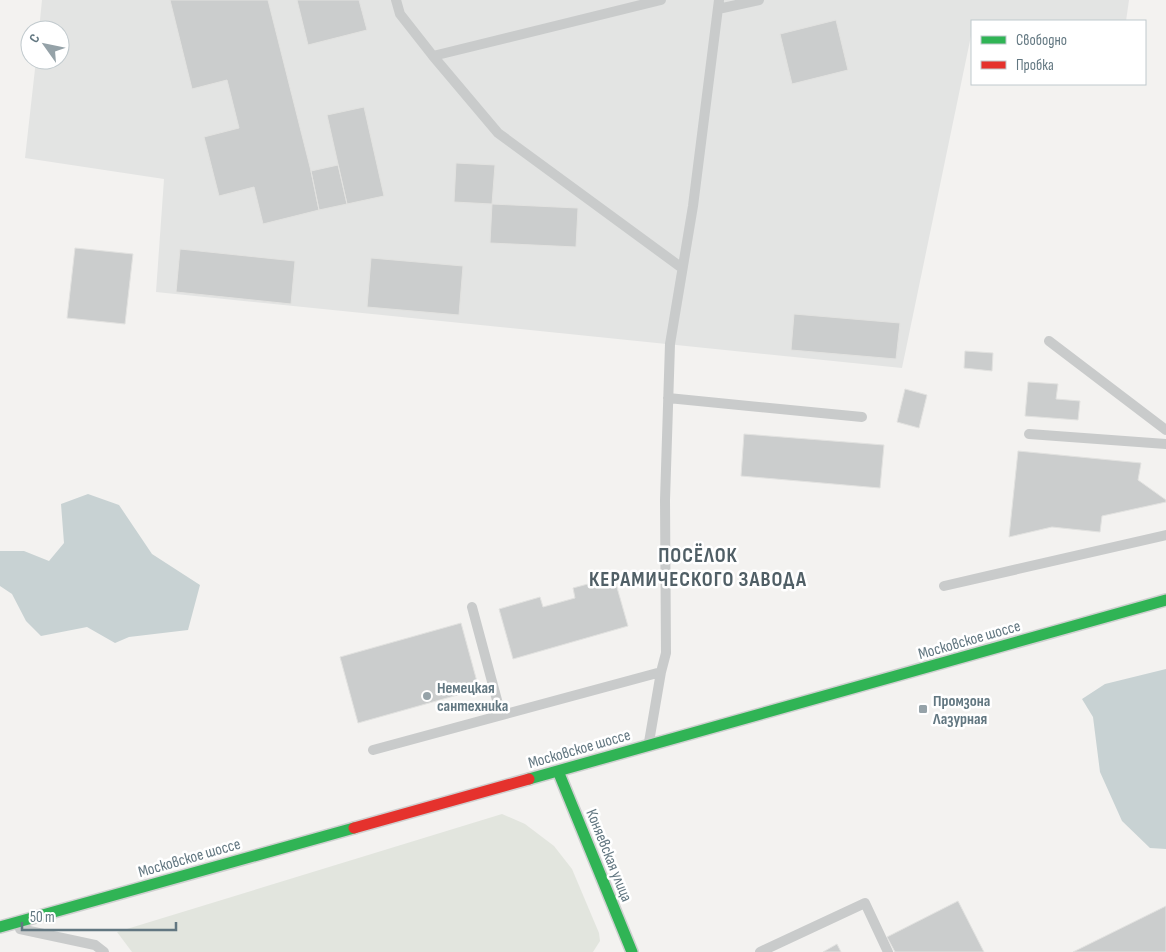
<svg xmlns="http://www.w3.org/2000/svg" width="1166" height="952" viewBox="0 0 1166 952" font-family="'Sofia Sans Condensed',sans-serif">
<rect width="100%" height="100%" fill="#f3f2f0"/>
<path fill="#e3e4e3" d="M42,0h1087l-3,21h-154v10l-70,337 -746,-76 8,-113 -139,-21 11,-98h24v-30h-21z"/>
<path fill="#e2e5de" d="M502,814l23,10 29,22 18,23 27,64 1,8 -7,11h-461l-15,-20z"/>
<path fill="#c8d2d3" d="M88,494l31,11 33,49 48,31 -12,45 -59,7 -14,6 -28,-16 -46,9 -15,-15 -14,-27 -12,-8v-35h24l25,10 15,-18 -3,-39z
M1166,669v180l-16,-1 -28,-27 -22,-49 -7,-55 -11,-18 23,-15z"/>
<path fill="#cbcdcd" stroke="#e2e2e0" d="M170,0h98l43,171 8,39 -56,14 -9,-37 -35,9 -15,-59 35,-9 -12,-48 -35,9z
M297,0h62l8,30 -59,15z
M836,20l12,50 -56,14 -12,-50z
M364,107l20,89 -37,8 -20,-89z
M456,163l39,2 -3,39 -38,-2z
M338,165l9,39 -28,6 -8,-39z
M492,204l86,4 -2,39 -86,-4z
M75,248l58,6 -8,70 -58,-6z
M180,249l115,12 -4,43 -115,-12z
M371,258l92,8 -4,49 -92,-8z
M794,314l106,9 -4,36 -105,-9z
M965,351l28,2 -1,18 -28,-3z
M1028,382l30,2 -2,15 24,2 -2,19 -53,-4z
M905,389l22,6 -8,33 -22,-6z
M744,434l140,11 -4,43 -139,-12z
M1018,451l123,12 -3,17 28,20v2l-64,14 -2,16 -48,-5 -43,10z
M614,577l14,49 -115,33 -14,-50 41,-12 3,10 32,-9 -2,-10z
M461,623l18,66 -121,34 -18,-66z
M958,901l26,51h-89l-8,-15z
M1166,906v46h-93z
M837,944l4,8h-18z"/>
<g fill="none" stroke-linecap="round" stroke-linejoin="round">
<g stroke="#cfd0d0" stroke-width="14">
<path id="fast" d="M558,771l74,181
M529,779l637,-179
M0,927l354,-99"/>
</g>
<g stroke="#cfd0d0" stroke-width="14">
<path id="jam" d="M354,828l175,-49"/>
</g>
<path stroke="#c9cbcb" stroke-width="10" d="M396,0l4,14 33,42 65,77 184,135
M718,9l41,-9
M433,56l228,-56
M1049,341l117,89
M668,398l194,19
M1029,434l137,10
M944,586l222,-51
M472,607l29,108
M649,742l12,-70 5,-19 -1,-153 5,-156 23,-138 26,-206
M373,750l288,-78
M20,929l75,16 9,7
M760,952l105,-49 23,49"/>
<use href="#fast" stroke="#30b455" stroke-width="11"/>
<use href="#jam" stroke="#e5322d" stroke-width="11"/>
</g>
<g fill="#95a2a8" stroke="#fff" stroke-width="2">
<circle cx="427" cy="696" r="5"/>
<rect x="918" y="704" width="10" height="10" rx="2.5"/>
</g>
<g text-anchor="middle" stroke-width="5" stroke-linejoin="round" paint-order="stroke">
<g font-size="16" fill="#627781" stroke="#fff">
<text transform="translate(969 639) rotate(-16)" y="6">Московское шоссе</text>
<text transform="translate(579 748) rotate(-16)" y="6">Московское шоссе</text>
<text transform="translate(610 855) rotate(68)" y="6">Коняевская улица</text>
<text transform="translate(189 857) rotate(-16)" y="6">Московское шоссе</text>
</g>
<g font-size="16" font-weight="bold" fill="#627781" stroke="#fff" text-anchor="start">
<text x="437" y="693">Немецкая<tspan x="437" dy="18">сантехника</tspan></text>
<text x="933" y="706">Промзона<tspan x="933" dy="18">Лазурная</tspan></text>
</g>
<g font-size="21" font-weight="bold" letter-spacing="1" fill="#505f66" stroke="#fff">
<text x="698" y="562">ПОСЁЛОК<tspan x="698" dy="24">КЕРАМИЧЕСКОГО ЗАВОДА</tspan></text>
</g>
</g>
<rect x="971" y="20" width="175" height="65" fill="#ffffff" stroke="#c0c9cd"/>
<rect x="981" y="36" width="25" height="8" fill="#30b455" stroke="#c0c9cd"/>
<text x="1016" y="45" font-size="15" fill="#627781">Свободно</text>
<rect x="981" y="61" width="25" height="8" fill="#e5322d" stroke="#c0c9cd"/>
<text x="1016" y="70" font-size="15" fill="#627781">Пробка</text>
<g transform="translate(45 45) rotate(303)"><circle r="24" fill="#ffffff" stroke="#c0c9cd"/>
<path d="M0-4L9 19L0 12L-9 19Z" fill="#95a2a8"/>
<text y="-8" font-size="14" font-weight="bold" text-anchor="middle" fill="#627781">С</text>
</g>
<path d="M22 922v8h154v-8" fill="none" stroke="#627781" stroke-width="2.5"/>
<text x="30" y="922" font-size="15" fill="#627781" stroke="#ffffff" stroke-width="4" paint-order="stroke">50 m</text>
</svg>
